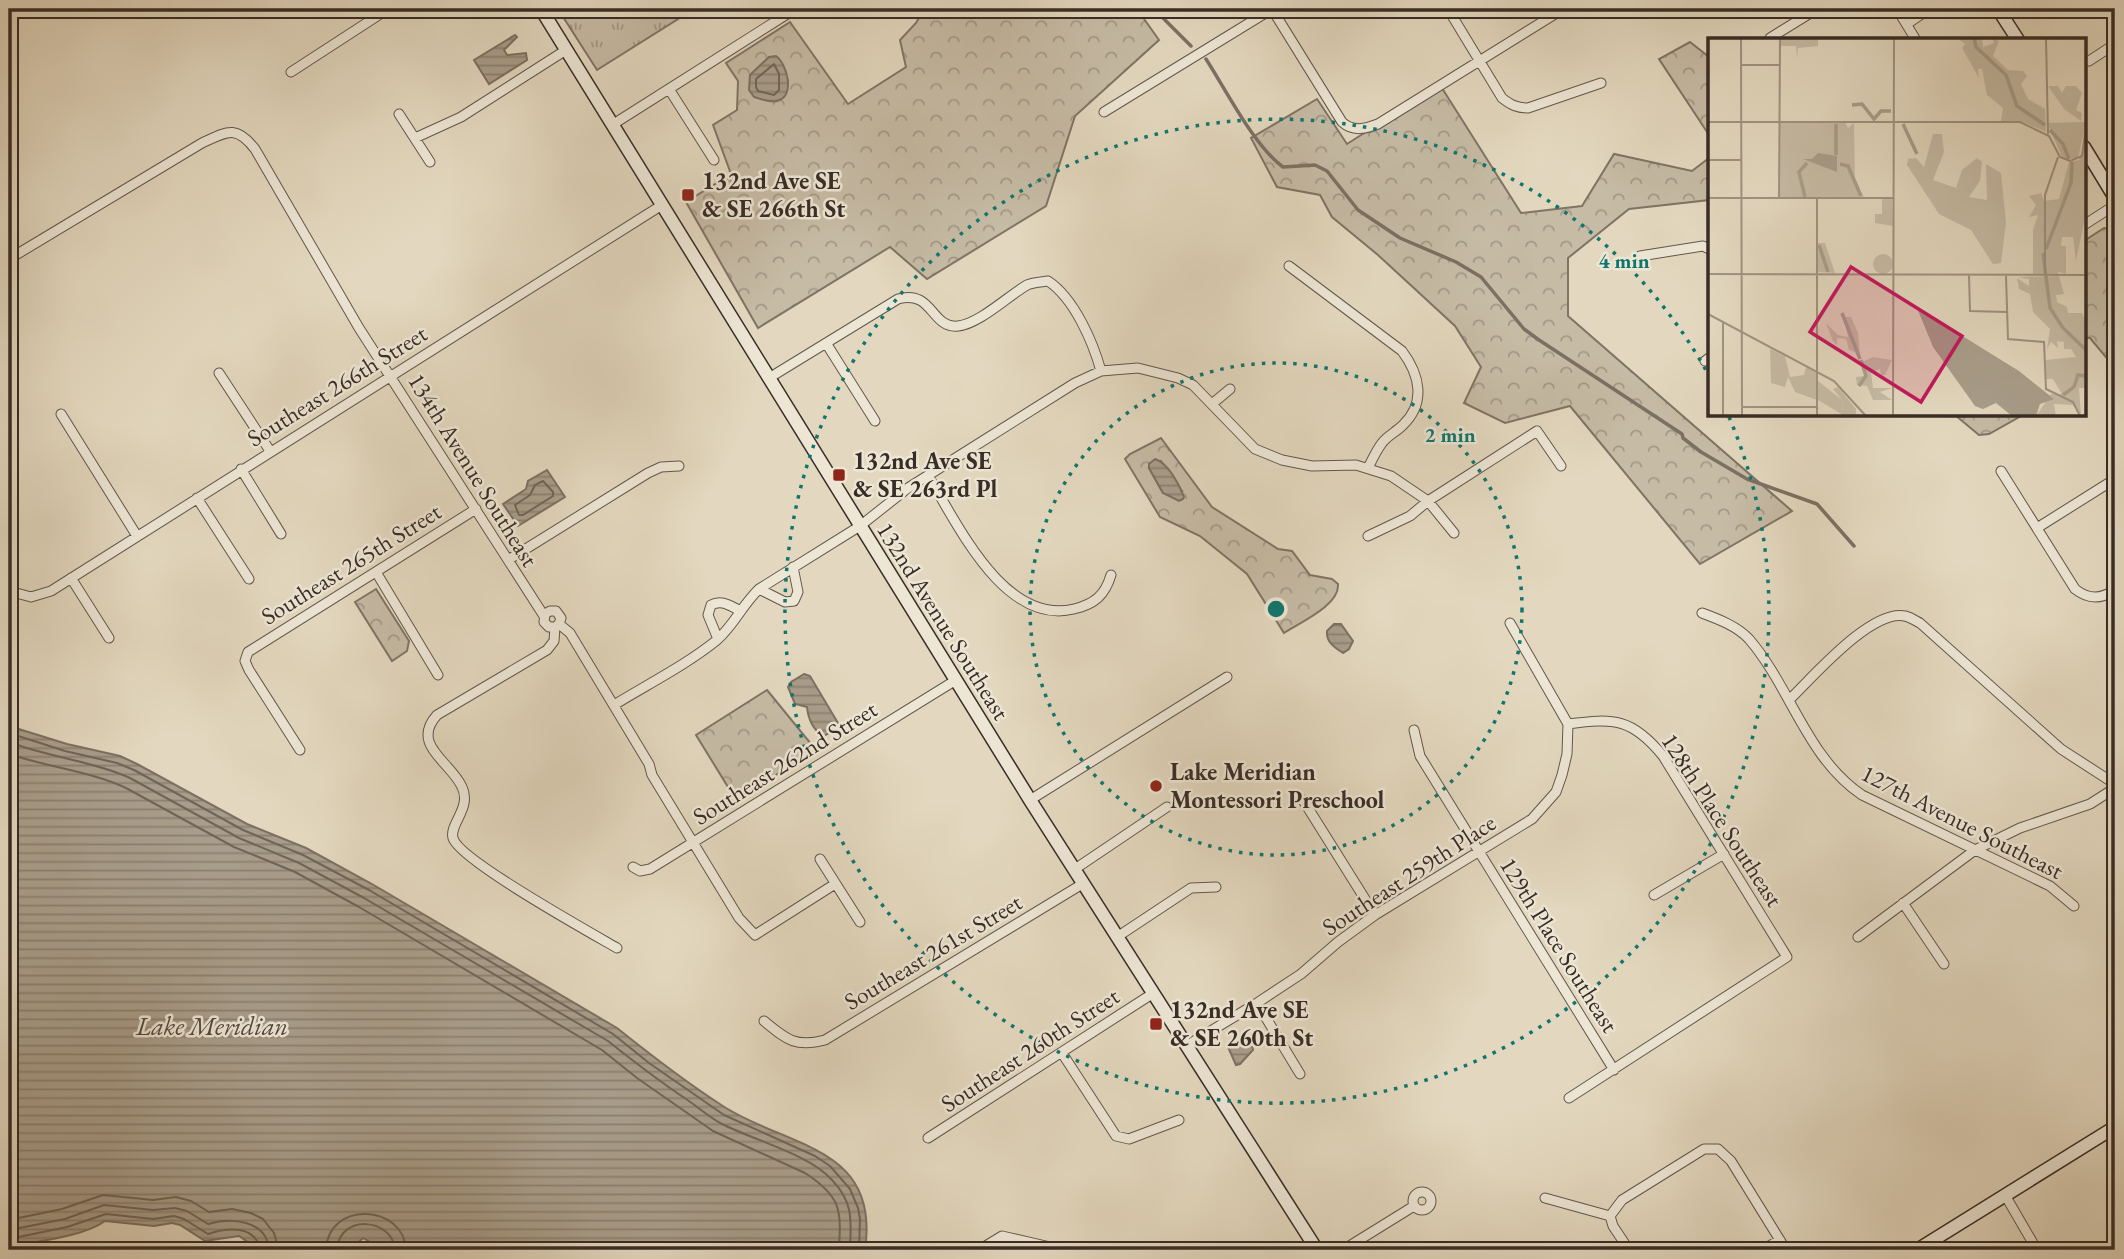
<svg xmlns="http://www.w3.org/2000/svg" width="2124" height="1259" viewBox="0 0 2124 1259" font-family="'EB Garamond',serif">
<defs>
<pattern id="grass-tufts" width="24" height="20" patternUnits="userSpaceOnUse" patternTransform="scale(1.75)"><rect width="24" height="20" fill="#c6bba5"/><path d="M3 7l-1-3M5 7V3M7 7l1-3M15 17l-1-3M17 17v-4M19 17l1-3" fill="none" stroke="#a29886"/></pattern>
<pattern id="forest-crowns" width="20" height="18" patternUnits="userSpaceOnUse" patternTransform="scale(1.75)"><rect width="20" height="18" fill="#c6bba5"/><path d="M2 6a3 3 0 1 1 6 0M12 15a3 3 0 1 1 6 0" fill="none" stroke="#a29886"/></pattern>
<pattern id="water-rules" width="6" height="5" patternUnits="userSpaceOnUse" patternTransform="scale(1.75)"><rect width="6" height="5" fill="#a99e8b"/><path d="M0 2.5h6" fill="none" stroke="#8b8171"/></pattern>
</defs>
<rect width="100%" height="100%" fill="#e3d8bf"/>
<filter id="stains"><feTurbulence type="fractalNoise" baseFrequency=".00286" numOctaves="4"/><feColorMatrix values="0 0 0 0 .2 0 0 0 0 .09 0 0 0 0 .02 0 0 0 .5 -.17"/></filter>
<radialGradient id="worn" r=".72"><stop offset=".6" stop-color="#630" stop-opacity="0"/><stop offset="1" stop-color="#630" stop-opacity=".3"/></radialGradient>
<path fill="url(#grass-tufts)" stroke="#7f7466" stroke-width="2" d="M558,9h136l-97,61z"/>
<path fill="url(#forest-crowns)" stroke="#7f7466" stroke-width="2" fill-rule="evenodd" d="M924,9h213l22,31 -84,76 -29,90 -119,73 -37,-32 -132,81 -72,-126 45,-28 -18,-49 24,-15 1,-29 -12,-18 64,-41 58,82 58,-37 -6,-27 16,-17z
M1690,42l19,15v78l-50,-76z
M1440,85l81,128 61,-7 32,-52 78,17 17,-13v42l-80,9 -61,49v58l224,195 -92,53 -130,-158 -65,17 -41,-20 17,-36 -26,-41 -77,-71 -46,-38 -12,-22 -43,-8 -26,-49 66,-39 30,45z
M2104,228l11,3v137l-25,-30h-6v-97z
M1955,415h89h-21l-34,19 -10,1z
M1161,438l51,69 66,42 14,2 18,24 22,4 6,5c2,21 -37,38 -54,49l-37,-59 -47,-38 -40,-19 -35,-58 5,-5zM1161,461l21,30 -19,2 -14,-25z
M376,589l33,52 -2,10 -15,10 -37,-59z
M767,690l49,60 -80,50 -40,-65z"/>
<path fill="url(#water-rules)" stroke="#7c7063" stroke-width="2" d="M515,35l2,2 -13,13 3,5 19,-2 1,7 -38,24 -15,-24z
M776,56c11,8 20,40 1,45 -7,2 -16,-2 -23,-4l-5,-7 1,-15 19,-18z
M1155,459c13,4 24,25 29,38l-1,2 -4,2 -16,-8 -14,-25v-4z
M547,470l18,27 -47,29 -15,-22 23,-15 2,-8z
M1334,624h7l12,17 -4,8 -6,4c-9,-6 -17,-11 -16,-22z
M804,674l6,2 28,47 -2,6 -12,7c-11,-5 -16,-18 -17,-29l-12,-3 -7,-17 3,-5z
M9,726l58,18 53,12 17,8 110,60 59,24 66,36 245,144c35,28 71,56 109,80 65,40 154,39 139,142h-481l-21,-12 -13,12h-91l-20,-14 -34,5 -25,-16 -8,-2 -18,3 -49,-5c-22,16 -68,20 -96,26z
M1240,1040c8,0 12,2 13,10l-13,14 -4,1 -8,-18 6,-6z"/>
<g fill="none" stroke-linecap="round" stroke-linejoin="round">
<path stroke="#706558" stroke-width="2" d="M774,64l5,10v16l-5,5 -16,-4 -2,-4v-8z
M543,481l10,11v4l-30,19h-4l-4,-10 15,-10 5,-10z
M9,733l56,18 52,12 17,7 109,60 60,25 66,35 244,144 36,29 75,52 91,41 15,10 20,23 8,19 2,11 -1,31
M9,742c39,15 83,19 121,36l109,60 60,25 65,35 244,143c25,20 51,40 78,58 12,8 23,18 36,25 31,16 87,30 110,56 22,23 19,41 18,70
M9,754c38,13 80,17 117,34l108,59 61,25 64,35 243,143 35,28 76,53 92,42c37,24 36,37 34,77
M9,1220l53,-11 41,-14 50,5 23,-3 15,4 18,11 23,-3 19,4 12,6 11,14 5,17
M9,1230l56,-11 39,-14 49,5 22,-2 12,3 21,13c23,-7 59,-4 61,26
M9,1239l58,-12 39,-13 47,5 21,-3 10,3 24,15c18,-6 48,-10 52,16
M326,1250c2,-50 78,-46 80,0
M337,1250c2,-37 56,-32 58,0"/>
<path stroke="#7c7063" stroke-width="3.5" d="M1154,9l37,37
M1206,59c20,31 48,87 77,108l32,-2 12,6 31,39 42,28 56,24 25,15 43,52 15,11 143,94 1,4 18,14 46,27 70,25 37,42"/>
<g stroke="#63574c" stroke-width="11">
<path id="street" d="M1272,9l70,113c11,10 23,7 36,2l185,-115
M1448,9l54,89c9,7 15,10 26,10l73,-25
M1897,9l19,31
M1907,24l22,-15
M1770,38l47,-29
M2089,61l26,-17
M291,72l97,-63
M669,89l45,71
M1104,112l168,-103
M399,114l31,48
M612,125l183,-116
M415,138l46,-21 105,-67
M2084,225l31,-20
M1640,256l63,-10 6,3
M9,259l193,-116c26,-12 34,-18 53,6l104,179 185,288
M1289,266l113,85c18,24 24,52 1,74 -7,7 -16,11 -21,18 -6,8 -10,17 -14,25
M826,343l49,78
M1705,361l4,-3
M219,373l51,78
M769,378l129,-79c35,-10 33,30 60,27 21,-2 50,-30 69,-41 7,-3 15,-3 21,-4 26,17 45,61 53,90
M1212,404l18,-15
M61,414l76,122
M241,469l40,65
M2001,471l74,118c14,11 26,10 40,1
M928,476c30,48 76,150 146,133 21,-5 31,-14 37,-34
M197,498l52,81
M2037,528l78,-49
M1368,536l42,-20 18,-15 109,-70 24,35
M508,560l140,-87 13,-6 18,-1
M376,572l62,103
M71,578l38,60
M759,589l26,13 9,-1 4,-9 -5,-25
M9,591l22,6 20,-6 611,-386
M1702,613c16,6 35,13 47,26 42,49 58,119 113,156l188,91 24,20
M1510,623l58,101
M559,624l11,9 79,131 3,11 87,143 16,17 80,-51
M555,627h-6l-5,-5 1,-8 5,-3h6l5,7 -2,6 -4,3 -1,14 -7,9 -110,65c-27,30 14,47 25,72 10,21 -13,37 -9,51 5,21 138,95 164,110
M718,639l-10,-24 3,-10c11,-6 19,1 30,6
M1789,700c24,-23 82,-91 116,-84 5,1 11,5 15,7l141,126 54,35
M614,705c34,-21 72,-40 103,-65 17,-15 26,-36 42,-51l101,-63 48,-38 167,-105 26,-12 37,-3 40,10 15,7 62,64 27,11 30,6 44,-1 35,11 37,25 26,32
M1568,724c46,-6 64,-6 95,32l124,201 -218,141
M1414,730l6,26 194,314
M300,750l-51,-80 -4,-9 3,-9 228,-143
M1030,800l197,-123
M1303,800l72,115
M820,859l40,63
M633,867l7,4 10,-2 306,-189
M1075,869l92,-62
M1654,895l70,-41
M1903,903l41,61
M1117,937l74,-49 25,-1
M1858,937l117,-87 45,-22 70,-24 25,-16
M1257,1003l43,71
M764,1021c22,18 31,27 61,19l259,-157
M1186,1046l71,-43 44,-29 37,-32 37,-27 157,-96 24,-27 6,-17 5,-21 1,-30
M1062,1053l54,83 13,3 50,-19
M928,1138l224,-144
M1413 1201a9 9 0 1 1 18 0a9 9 0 1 1-18 0Z
M2005,1195l32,55
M1545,1198l65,18 3,10 16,24
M1610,1216l12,-16 82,-51h14l13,12 55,89
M979,1250l23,-14 61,14
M1343,1250l71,-44
M1762,1250l18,-10"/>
</g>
<g stroke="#382c26" stroke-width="15">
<path id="secondary" d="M541,9l489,791 287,450
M1998,9l20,31
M2084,147l31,51
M1917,1250l198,-123"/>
</g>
<use href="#street" stroke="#ede6d5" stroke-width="9"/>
<use href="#secondary" stroke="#ede6d5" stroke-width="12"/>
</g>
<g fill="none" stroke="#0f766e" stroke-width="3.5" stroke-dasharray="3.5 7">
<circle cx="1276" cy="609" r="246"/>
<path d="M1729 417A492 492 0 1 1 1708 374"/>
</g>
<g fill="#8f2418" stroke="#ede6d5" stroke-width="2.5">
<rect x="681" y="188" width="14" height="14" rx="3.5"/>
<rect x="832" y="468" width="14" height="14" rx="3.5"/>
<circle cx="1156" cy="786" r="7"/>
<rect x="1149" y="1017" width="14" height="14" rx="3.5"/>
</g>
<g text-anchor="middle" stroke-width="5" stroke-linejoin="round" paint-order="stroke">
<g font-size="24" font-weight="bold" fill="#382c26" stroke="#ede6d5" text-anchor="start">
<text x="702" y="189">132nd Ave SE<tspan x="702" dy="28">&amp; SE 266th St</tspan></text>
<text x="853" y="469">132nd Ave SE<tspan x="853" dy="28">&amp; SE 263rd Pl</tspan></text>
<text x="1170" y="780">Lake Meridian<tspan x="1170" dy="28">Montessori Preschool</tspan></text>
<text x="1170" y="1018">132nd Ave SE<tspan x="1170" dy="28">&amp; SE 260th St</tspan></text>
</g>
<g font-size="24" fill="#382c26" stroke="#ede6d5">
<text transform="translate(337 386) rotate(-32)" y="8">Southeast 266th Street</text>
<text transform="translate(473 470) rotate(58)" y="8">134th Avenue Southeast</text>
<text transform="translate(351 564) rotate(-32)" y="8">Southeast 265th Street</text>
<text transform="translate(943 621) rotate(58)" y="8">132nd Avenue Southeast</text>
<text transform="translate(785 763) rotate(-32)" y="8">Southeast 262nd Street</text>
<text transform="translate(1722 820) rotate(57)" y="8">128th Place Southeast</text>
<text transform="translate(1962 822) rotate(27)" y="8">127th Avenue Southeast</text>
<text transform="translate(1409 875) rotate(-33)" y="8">Southeast 259th Place</text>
<text transform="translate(1559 945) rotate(58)" y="8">129th Place Southeast</text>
<text transform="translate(933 952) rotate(-31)" y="8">Southeast 261st Street</text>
<text transform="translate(1030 1050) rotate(-33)" y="8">Southeast 260th Street</text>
</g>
<g font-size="26" font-style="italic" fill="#54483f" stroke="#ede6d5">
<text x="212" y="1035">Lake Meridian</text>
</g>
</g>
<g transform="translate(1708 38)">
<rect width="378" height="378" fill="#e3d8bf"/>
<path d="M225,96h9l2,18 -11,28 23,8 6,-18 15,-12 5,4 -2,19 -11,16 18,3 -1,-36 15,9 5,49 -5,41 -8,1 -22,-34 -32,-16 -32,-49 1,-6 8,-1 8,9zM165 226a10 10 0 1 1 20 0a10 10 0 1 1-20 0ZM130,349l18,22v7l-13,-1 -1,-15 -9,-11z" fill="#c6bba5"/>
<path d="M71,0h39v8l-20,2 -1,10 -1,-12h-17zM249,0h25l1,9 11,-4 -2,-5 7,3 -6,15 15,14 15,1 4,5 -6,8 7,15 17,10 1,23 -23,-10 -22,-1 2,-13 -16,-13 -5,-26h-4l1,9 -17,-30 3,-4zM340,48h10l4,7 4,-7h10l6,7 -6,17 6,3 -1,8 -17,-12zM72,84h65l3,6 6,-5 1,60 9,14 -85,1zM378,84l-8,36 -15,1 -16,-36zM378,105v70l-10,48 -3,-24h-11l-4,37h-25v-44l5,-15 -9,2 7,-12 -7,-9 12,-3 3,8 15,-2 10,-37 10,-2zM174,161h10l1,27 -18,-3v-9h7zM110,205h7l10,30 -17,-1zM351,238l5,18 -8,1 1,7 10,5 1,6h14l4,9v66h-7l2,27 -8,-10 -19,-1 2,12h-20l15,-22h11l-9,-15h-7v-19l30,-3 -5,-8h-7v-7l-7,-1 1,7 -7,-6 -4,7 3,-20 -17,-17 -3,-18 -11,-5 -2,-11 12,8v-7l-11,-2zM136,279h7l7,16 2,21 -11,-4 -3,-11 -9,-1v7l-4,-4 -7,-18 12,12 10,2zM62,311l15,7 5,21 14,-2 2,-8 10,6 1,27 -22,-8 -7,-15 -3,10 -14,-4zM165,319l19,3 -7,15h-4l-1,-6 -9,4 2,15h19l-12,4 12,8h-19l-6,-14 -10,-1 -1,-8 8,-1 -2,-14zM110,343l24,19 1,15 -25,-15z" fill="#c6bba5"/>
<path d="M96,90l9,2 6,19 23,5 -2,12 -6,-12 -15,-1 -15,6 10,6 -11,-4 6,-19 -24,-7 -1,-4 7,4z" fill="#c6bba5"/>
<path d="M348,208h10v28l-10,-3z" fill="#c6bba5"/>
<path d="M110,115l19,3v16l-34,-13h9zM209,270l102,63 35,28 -14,5 -4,12h-24l-16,-13 -13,6 -8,-3 -42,-59z" fill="#a99e8b"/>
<path fill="none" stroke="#a99e8b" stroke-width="3.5" d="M266,0l2,9 30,28 11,31 28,19M144,67l10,-1 12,15 7,-8h10M195,86l14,30M342,92l13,14 6,15M128,117v-31M132,126l8,2 13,30M97,159l-6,-25 8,-9M111,207l9,27M338,211l25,-66 1,-21M335,215l7,55 13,20 23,22M134,275l18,46M151,348l7,-10 -5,-16M355,357l11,-8 4,-12 8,1"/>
<path fill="none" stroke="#9f9382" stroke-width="2" d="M33,0l1,378M338,0l2,96M33,27h39M0,84h312l29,14 11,21 10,4 12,-5 4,-29M0,122h33M0,160h186M71,160l1,-160M0,236l378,1M261,237l1,36 37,1M337,237v-80l13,-38M298,238l2,63 36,3 2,47 27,13 7,14M0,276l126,67 32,35M15,284v94M35,369h74M109,378v-218M185,378l1,-378"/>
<path fill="#c2185b" fill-opacity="0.15" stroke="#c2185b" stroke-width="3.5" d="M143,229l111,69 -41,66 -111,-70z"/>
<rect width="378" height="378" fill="none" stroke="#382c26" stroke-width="3.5"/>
</g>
<circle cx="1276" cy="609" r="10" fill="#0f766e" stroke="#ede6d5" stroke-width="3.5"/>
<g font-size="21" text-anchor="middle" font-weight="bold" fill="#0f766e" stroke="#ede6d5" stroke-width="5" stroke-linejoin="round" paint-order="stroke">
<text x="1624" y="268">4 min</text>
<text x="1450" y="442">2 min</text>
</g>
<rect width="2124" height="1259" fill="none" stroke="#e3d8bf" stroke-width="35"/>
<rect x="10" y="10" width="2103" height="1238" fill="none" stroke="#382c26" stroke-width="3.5"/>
<rect x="18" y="18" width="2089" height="1224" fill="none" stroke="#382c26" stroke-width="2"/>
<rect width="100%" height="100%" filter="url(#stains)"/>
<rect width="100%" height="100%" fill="url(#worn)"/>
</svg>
